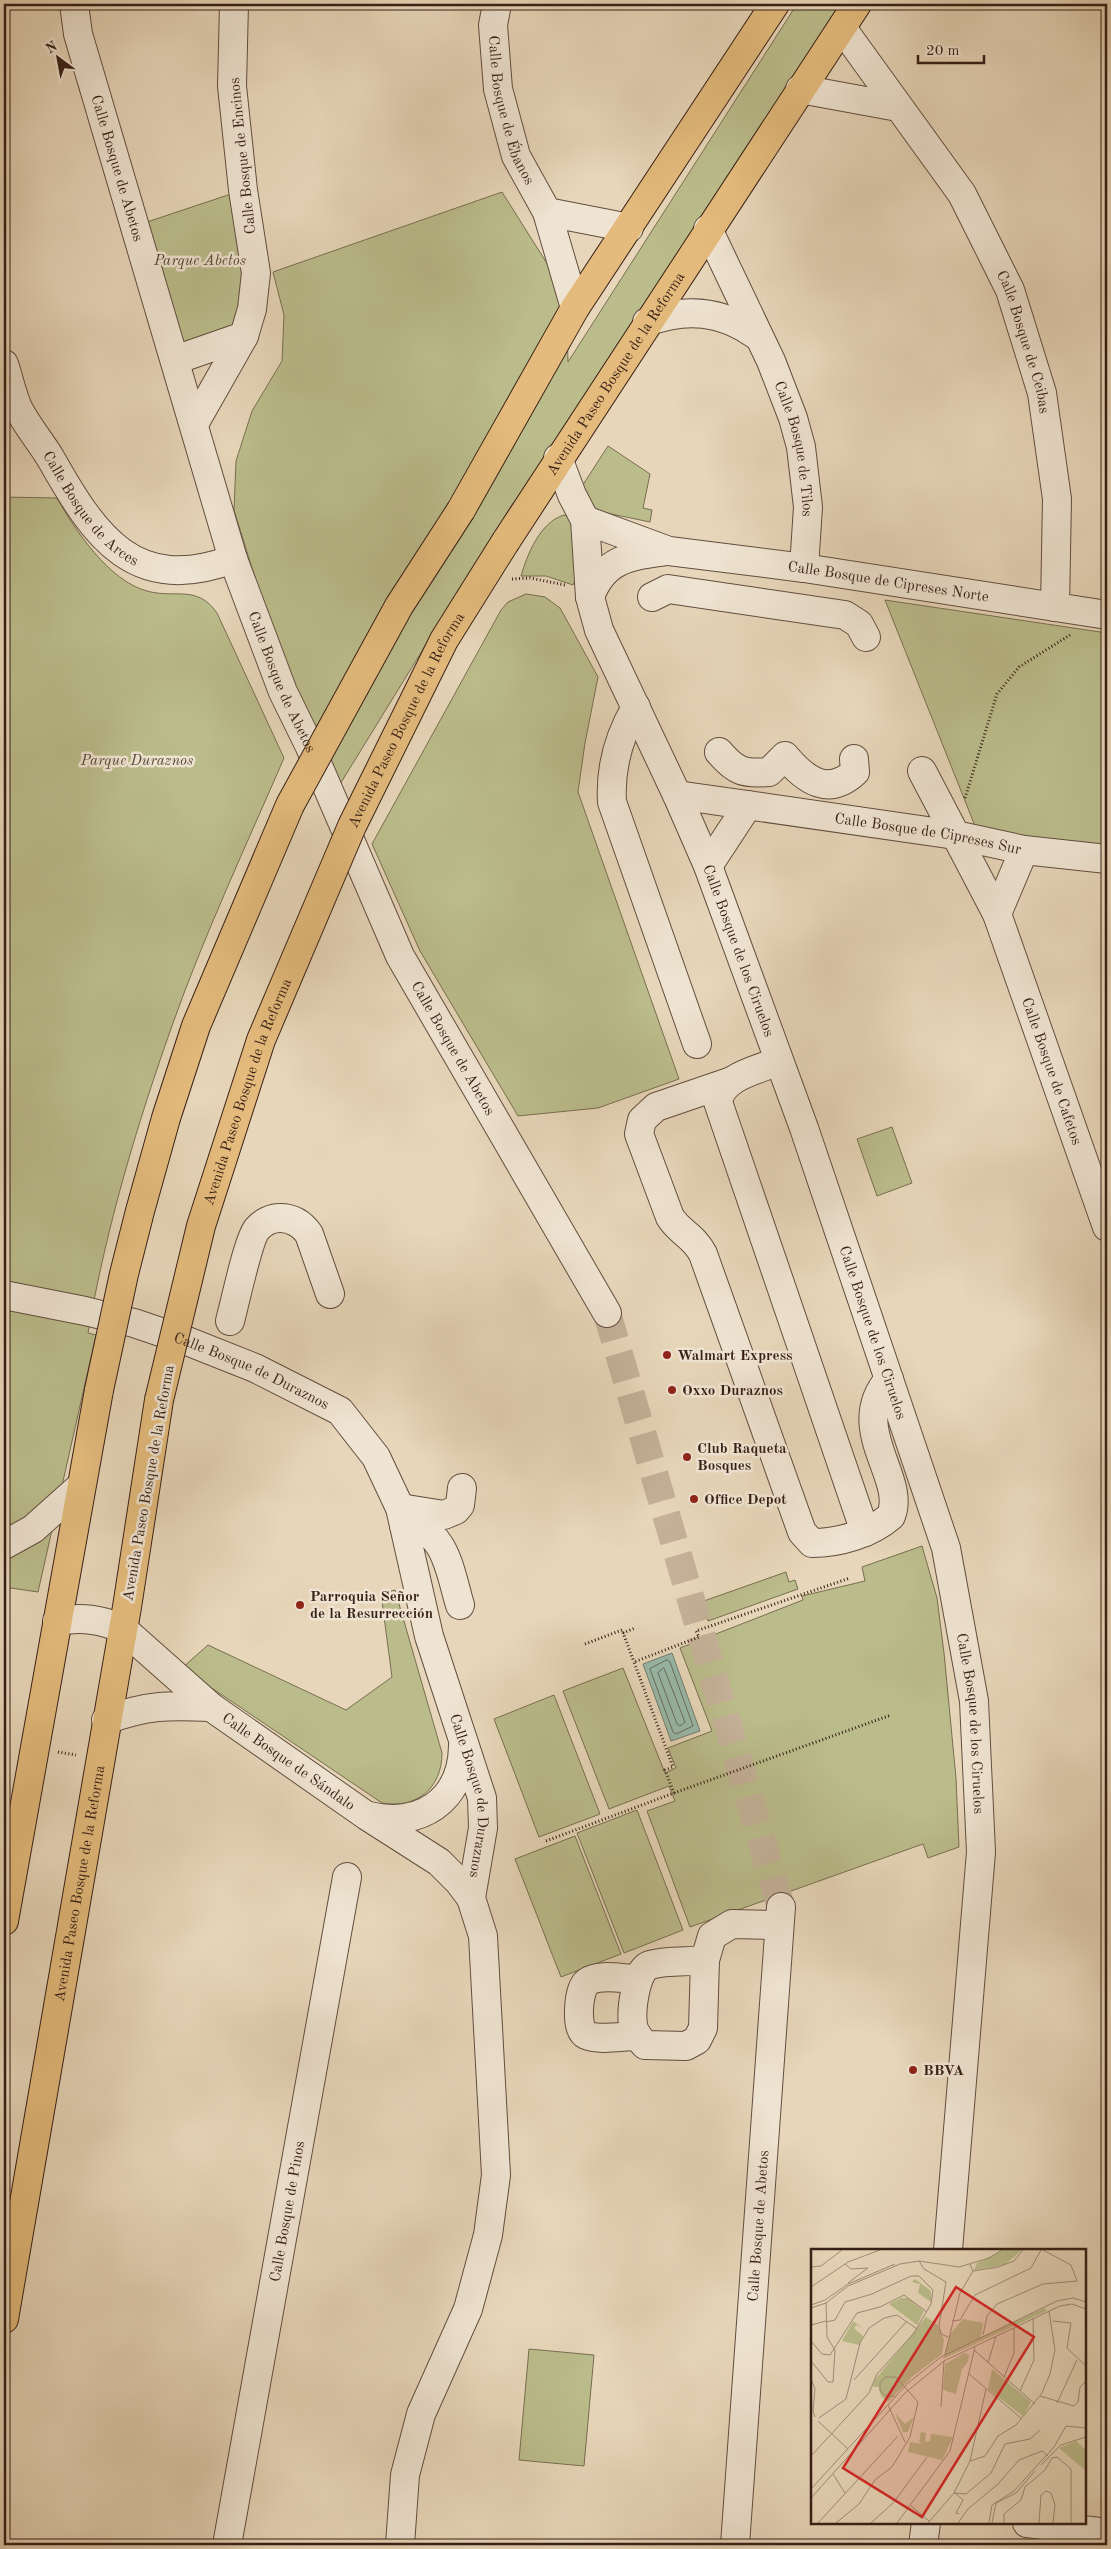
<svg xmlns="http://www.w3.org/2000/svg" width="1111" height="2549" viewBox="0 0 1111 2549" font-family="'Old Standard TT',serif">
<rect width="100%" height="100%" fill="#e7d6b9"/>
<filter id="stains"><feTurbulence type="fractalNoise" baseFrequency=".004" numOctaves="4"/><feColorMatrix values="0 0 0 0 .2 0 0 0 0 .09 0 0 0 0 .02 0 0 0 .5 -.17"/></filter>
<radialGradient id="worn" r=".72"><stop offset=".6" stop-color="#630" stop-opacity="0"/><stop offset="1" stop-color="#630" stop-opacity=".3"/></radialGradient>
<path fill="#bbbc8b" stroke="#786e50" d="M797,4h47l-324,504 -7,-5 -187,304 -92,-297 2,-49 16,-50 30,-50 2,-46 -11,-43 229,-80 58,92 7,36 1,42z
M243,190l1,146 -69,24 -40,-134z
M608,446l42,28 -7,34 9,2 -2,12 -58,-12 -13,-19z
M4,497l53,1c18,32 52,83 90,93 28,8 50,-7 70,22l67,145c-38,88 -79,175 -111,265 -36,101 -67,205 -85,310l8,2 -58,257 -34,-5z
M564,515l7,2 5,61 -3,7 -27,-9h-25c6,-21 19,-54 43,-61z
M526,594l19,3 15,11 38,69 -13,66 -7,49 101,287 -81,29 -80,8 -98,-165 -48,-107 129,-234 7,-8z
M885,600l222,33v218l-130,-20z
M892,1127l20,56 -35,13 -20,-57z
M922,1546l15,52 7,55 12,125 3,69 -31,11 -5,-14 -233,83 -43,-116 28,-10 -6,-15 -60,23 -46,-118 60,-23 42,105 11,-5 -8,-20 44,-17 -32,-83 123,-48 -1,-4 63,-15 -3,-14z
M786,1572l3,10 6,-2 3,9 -90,32 -7,-19z
M395,1590l47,163c0,35 -25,56 -60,50l-200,-135 26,-23 138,65 46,-33 -11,-83z
M554,1695l46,119 -61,23 -45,-118z
M637,1810l46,120 -59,23 -47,-120z
M575,1836l46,118 -60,23 -46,-118z
M529,2349l65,6 -10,111 -65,-6z"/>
<path fill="#98baa9" stroke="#717c6e" d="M672,1653l28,78 -29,10 -28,-77z"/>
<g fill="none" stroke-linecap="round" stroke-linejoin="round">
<path stroke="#676c60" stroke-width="1" d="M667,1660l3,2 23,64 -17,8 -3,-2 -23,-63z
M664,1668l21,54 -5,4 -3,-2 -19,-51z"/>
<path stroke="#c4b198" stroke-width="28" stroke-dasharray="28 14" stroke-linecap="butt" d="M607,1313l174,594"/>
<g stroke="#624d3f" stroke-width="30">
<g id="minor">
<path id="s1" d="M74,4l4,30 155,525 50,133 27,55 90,209 207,357"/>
<path id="s2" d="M497,4l-4,21 5,64 18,67 31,56 28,96"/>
<path id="s3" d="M842,28l120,166 48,96 32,103 15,106 -2,108"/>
<path d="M800,89l98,18"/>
<path d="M547,212l82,16"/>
<path id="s4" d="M708,229l63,132 22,57 8,29 7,60 -4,61"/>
<path d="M647,322c40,-15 75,-11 109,13"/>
<path d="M175,360l69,-24 8,-27 4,-36 -13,-83 -11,-104 2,-82"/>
<path id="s5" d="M4,364c5,15 8,30 14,44 9,18 23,34 33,51 44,78 84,137 182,100"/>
<path d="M194,424l50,-88"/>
<path id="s6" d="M558,458l14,37 13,25 5,77 9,33 78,165 31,71 96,262 142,420 28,153 7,151 -33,398"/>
<path id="s7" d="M585,520l84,31 135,17 303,47"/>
<path d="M590,597c14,-39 41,-41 77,-46"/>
<path d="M652,597l16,-8 177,26 14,9 7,13"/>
<path d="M636,707c-17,29 -26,62 -24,95l85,242"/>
<path d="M719,752c17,20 25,22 50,20l16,-16c20,24 43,41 70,16l-1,-13"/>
<path id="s8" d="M922,771l75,143 110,313"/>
<path id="s9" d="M677,795l278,40 69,15 83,9"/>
<path d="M708,866l40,-61"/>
<path d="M997,914l27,-64"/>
<path d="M779,1061c-21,9 -57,15 -61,41l147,430"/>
<path d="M732,1081l-76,26 -14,13 -3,14 31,83c10,16 24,19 33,37l99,278 10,11c27,0 58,-9 79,-27 16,-39 -45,-87 -2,-137"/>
<path id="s10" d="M4,1295l81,16 49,12 53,18 68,27 85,43 36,46 24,51 29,128 53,162 1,30 -12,70 12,38 13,239 -8,60 -20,74 -47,105 -16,61 -5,70"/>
<path d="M230,1321c5,-18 18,-81 27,-92 6,-7 15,-11 23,-11 13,0 22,6 29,16l21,60"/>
<path d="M400,1508l44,7 12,-5 4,-5 2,-17"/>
<path d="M404,1525c42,1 46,48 56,80"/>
<path d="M4,1545l29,-16 47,-42"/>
<path id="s11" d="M57,1621c25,-4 43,-2 66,8l88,78 156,109 72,46 20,20 12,16"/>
<path d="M106,1720c41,-15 62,-15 105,-13"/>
<path d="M369,1816c51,12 93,-15 94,-70"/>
<path d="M705,1960c-15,2 -41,0 -55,5 -15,5 -19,46 -17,60 1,8 7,14 12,20l41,1 11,-6 6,-12 2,-68 7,-24 20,-12 46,1"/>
<path d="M637,2036c-15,0 -37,5 -51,-1 -11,-5 -8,-46 1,-53 13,-9 35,-3 50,-3"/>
<path d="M1027,2523l80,10"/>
<path id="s12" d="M227,2545l120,-668"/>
<path id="s13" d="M735,2545l46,-638"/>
<path d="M923,2545l3,-22"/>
</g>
</g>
<g stroke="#361f16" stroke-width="30">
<g id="major">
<path d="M461,510l114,-202 200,-304"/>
<path id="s14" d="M506,541l351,-537"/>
<path d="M4,1921l95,-531"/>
<path id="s15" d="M4,2319l123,-712 32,-207"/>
</g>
</g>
<path stroke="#361f16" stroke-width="3" stroke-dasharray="1 2.5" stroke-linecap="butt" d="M512,579l18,-1 35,7
M965,798l32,-104 22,-27 51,-32
M623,1633l12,-5
M585,1644l37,-14 12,32
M58,1752l18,3
M674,1793l217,-78
M546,1841l128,-48 -9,-23 8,-3 -39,-105 65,-25 -3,-6 154,-53"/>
<use href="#minor" stroke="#efe4d2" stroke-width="28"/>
<use href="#major" stroke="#e4bb7c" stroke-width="28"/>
<g stroke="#361f16" stroke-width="30" stroke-linecap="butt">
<g id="major-bridge">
<path d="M99,1390l25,-116 16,-63 26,-93 30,-92 94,-221 109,-199 62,-96"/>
<path id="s16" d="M159,1400l42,-174 60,-186 91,-214 92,-186 62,-99"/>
</g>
</g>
<use href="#major-bridge" stroke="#e4bb7c" stroke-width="28"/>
</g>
<g fill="#8f2418" stroke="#efe4d2" stroke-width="2">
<circle cx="667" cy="1355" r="5"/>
<circle cx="672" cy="1390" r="5"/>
<circle cx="687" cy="1457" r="5"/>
<circle cx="694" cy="1499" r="5"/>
<circle cx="300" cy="1605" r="5"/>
<circle cx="913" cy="2070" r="5"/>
</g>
<g text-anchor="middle" stroke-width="5" stroke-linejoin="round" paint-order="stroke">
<g font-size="15" fill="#361f16" stroke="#efe4d2">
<text dy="5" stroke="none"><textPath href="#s2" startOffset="109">Calle Bosque de Ébanos</textPath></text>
<text transform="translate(242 156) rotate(-96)" y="5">Calle Bosque de Encinos</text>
<text dy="5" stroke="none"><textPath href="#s1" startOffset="170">Calle Bosque de Abetos</textPath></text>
<text dy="5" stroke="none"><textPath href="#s3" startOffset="366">Calle Bosque de Ceibas</textPath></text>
<text dy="5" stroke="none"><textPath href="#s14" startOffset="200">Avenida Paseo Bosque de la Reforma</textPath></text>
<text dy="5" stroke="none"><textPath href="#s4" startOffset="238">Calle Bosque de Tilos</textPath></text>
<text dy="5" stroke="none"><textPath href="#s5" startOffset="171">Calle Bosque de Arces</textPath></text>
<text dy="5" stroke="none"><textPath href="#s7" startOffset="311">Calle Bosque de Cipreses Norte</textPath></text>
<text dy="5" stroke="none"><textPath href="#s1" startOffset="710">Calle Bosque de Abetos</textPath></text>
<text dy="5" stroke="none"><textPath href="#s16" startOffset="726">Avenida Paseo Bosque de la Reforma</textPath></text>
<text dy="5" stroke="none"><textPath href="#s9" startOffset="254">Calle Bosque de Cipreses Sur</textPath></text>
<text dy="5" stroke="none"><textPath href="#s6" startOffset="529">Calle Bosque de los Ciruelos</textPath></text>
<text dy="5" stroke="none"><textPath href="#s1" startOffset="1115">Calle Bosque de Abetos</textPath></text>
<text dy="5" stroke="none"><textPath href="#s8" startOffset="328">Calle Bosque de Cafetos</textPath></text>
<text dy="5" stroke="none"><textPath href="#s16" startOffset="321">Avenida Paseo Bosque de la Reforma</textPath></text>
<text dy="5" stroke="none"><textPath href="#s6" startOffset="934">Calle Bosque de los Ciruelos</textPath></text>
<text dy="5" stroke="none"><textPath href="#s10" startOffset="260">Calle Bosque de Duraznos</textPath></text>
<text transform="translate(148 1483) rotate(-80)" y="5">Avenida Paseo Bosque de la Reforma</text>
<text dy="5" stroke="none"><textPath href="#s6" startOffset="1339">Calle Bosque de los Ciruelos</textPath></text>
<text dy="5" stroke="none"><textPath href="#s11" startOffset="280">Calle Bosque de Sándalo</textPath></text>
<text dy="5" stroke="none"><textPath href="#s10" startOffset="770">Calle Bosque de Duraznos</textPath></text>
<text dy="5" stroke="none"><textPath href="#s15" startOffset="442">Avenida Paseo Bosque de la Reforma</textPath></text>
<text dy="5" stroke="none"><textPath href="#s12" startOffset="339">Calle Bosque de Pinos</textPath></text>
<text dy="5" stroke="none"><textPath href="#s13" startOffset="320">Calle Bosque de Abetos</textPath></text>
</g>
<g font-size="15" font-style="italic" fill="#574633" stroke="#efe4d2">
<text x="200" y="265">Parque Abetos</text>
<text x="137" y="765">Parque Duraznos</text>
</g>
<g font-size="15" font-weight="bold" fill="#361f16" stroke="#efe4d2" text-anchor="start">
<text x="677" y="1360">Walmart Express</text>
<text x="682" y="1395">Oxxo Duraznos</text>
<text x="697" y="1453">Club Raqueta<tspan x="697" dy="17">Bosques</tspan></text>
<text x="704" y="1504">Office Depot</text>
<text x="310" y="1601">Parroquia Señor<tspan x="310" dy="17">de la Resurrección</tspan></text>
<text x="923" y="2075">BBVA</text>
</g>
</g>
<g transform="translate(811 2249)">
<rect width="275" height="275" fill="#e7d6b9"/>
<path d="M192,1h19l-18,15 -30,5 3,-7zM104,30l16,12v11l-13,-9 2,-9 -8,-2zM90,49h7l16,13 -7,14 -28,-21zM234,59l1,3 -103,48 7,-25 13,-15 20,4 -2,14zM115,68l12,8 6,15 -2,14 -29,22 -25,26 -7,-6 -2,-9h-6l1,-6zM42,72l12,9 -8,-5 -3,3 9,8 -4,9 -17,-4zM153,104l5,2 -1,7 -6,7 -6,25 -7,-2 -6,-3 2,-25zM181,120l39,33 -8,14 -35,-27zM84,164l10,11 9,-7 -6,15h-5zM110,183l5,1 -1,9 5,-1 1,-7 22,3 -11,23 -34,-8 2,-10 14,2 -5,-2zM265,192l10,9v21l-27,-23z" fill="#bbbc8b"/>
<path fill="none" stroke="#a08d78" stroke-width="1" d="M108,12l5,8 22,13 -7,44 2,8 7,3M34,15l6,5 17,-1 -20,15M159,15l3,7 25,-4 16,-6 9,-11M0,18l10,-1 21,-16M0,38l37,-25 32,-12M0,56l14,-5 23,-16 47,-20M0,59l15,-5 22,-17 52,-22 19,-3 40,6 30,-9 13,-8M141,72l8,-1 15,-25 56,-27 10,-18M242,72l18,2 -4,25 19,18M0,76l15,-4M172,86l4,-19 10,-12 46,-20 34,-3 -6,-16 -28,-15M0,92l11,13 8,1 27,-42 23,-6 24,-12 23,17M163,101l61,54M134,106l15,-62 13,-22M0,112l17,21h5l2,-32 -8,-13 -1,-35M177,114l8,-27M158,125l53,45M193,128l10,-24v-25M0,130l4,10 -2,22 2,6M43,131l53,-59M209,142l14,-31 -1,-42M229,147l34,10 4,-4 2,-15 6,-6M246,154l20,-43M77,156l17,37M130,158l3,-46M8,169l27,-19 14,-56 9,-15 15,-10 13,-3 20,14M7,172l30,28M0,207l58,-63 8,-19 37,-41 17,-29 2,-14 -14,-14h-8l-39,18 -27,8 -10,18 -9,2M159,212l15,-5 13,-20 18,-11 26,-32 8,-19 5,-24 -6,-39M230,216l20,-20 25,-8M22,225l12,19M0,240l97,-106 33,-26 116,-56 16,-3 13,4M143,244l12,1 25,-21 14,-29 25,-5 10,-9M144,244l8,7 -7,13 3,1M0,249l94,-105 39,-32 116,-55 12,-2 14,5M100,257l18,15M7,274l80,-87M25,274l23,-19 16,-24 17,-13 18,-30 8,-35 -22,-25h-11l-5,6v8l6,5h9M60,274l23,-21 33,-45M86,274l53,-72 25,-104M117,274l26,-30 16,-32 16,-72M147,274l10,-14 30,-25 21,-24 23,-9 6,5M178,274l3,-18 22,-14 40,-44 12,-21 20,2M181,274l4,-20 20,-10 19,-22M193,274v-9l17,-14 4,-13 20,-17 7,-12 5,-1 14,12v54M228,274l2,-28 5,-4 5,2 4,12 -2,18"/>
<path fill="#d62828" fill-opacity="0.15" stroke="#d62828" stroke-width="2.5" d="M145,38l78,50 -112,180 -79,-49z"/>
<rect width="275" height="275" fill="none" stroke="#361f16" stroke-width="2.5"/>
</g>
<rect width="1111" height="2549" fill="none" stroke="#e7d6b9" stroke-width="20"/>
<rect x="5" y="5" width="1101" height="2539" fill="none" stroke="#361f16" stroke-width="2.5"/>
<rect x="10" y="10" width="1091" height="2529" fill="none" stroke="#361f16"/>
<g transform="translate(58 58) rotate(328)" stroke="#efe4d2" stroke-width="4" paint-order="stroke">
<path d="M0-4L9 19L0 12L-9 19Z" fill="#361f16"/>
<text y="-8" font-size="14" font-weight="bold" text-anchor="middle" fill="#361f16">N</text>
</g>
<path d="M918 55v8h66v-8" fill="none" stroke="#361f16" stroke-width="2.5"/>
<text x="926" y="55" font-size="15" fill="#361f16" stroke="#efe4d2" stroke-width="4" paint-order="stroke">20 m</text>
<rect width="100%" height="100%" filter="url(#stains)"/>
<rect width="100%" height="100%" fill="url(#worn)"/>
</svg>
